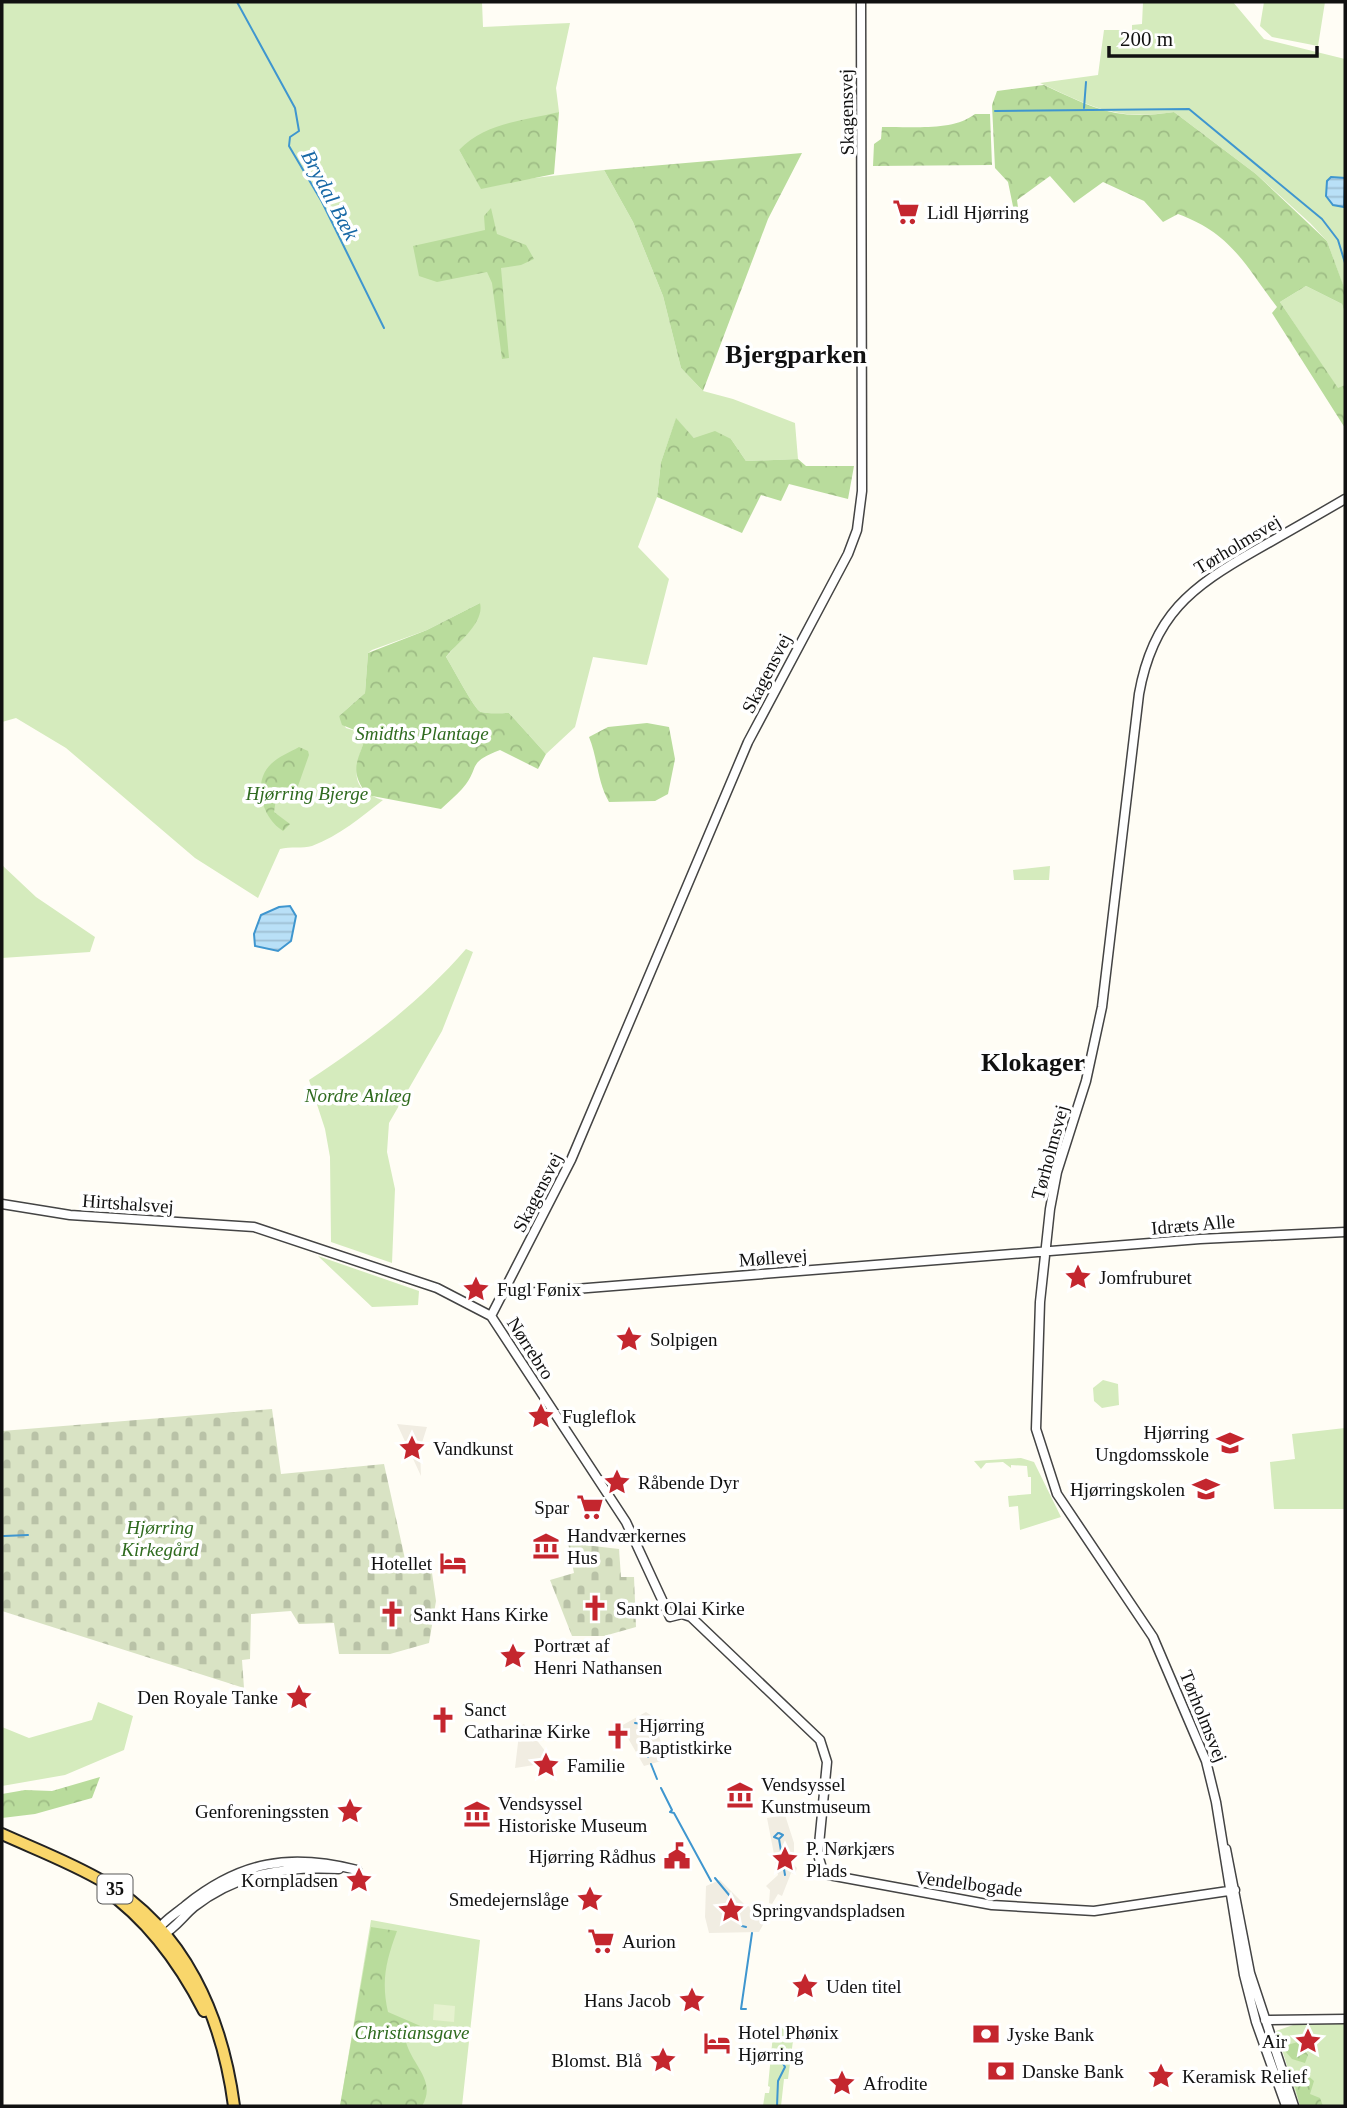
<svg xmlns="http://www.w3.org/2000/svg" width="1347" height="2108" viewBox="0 0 1347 2108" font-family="Georgia,serif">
<defs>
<pattern id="forest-crowns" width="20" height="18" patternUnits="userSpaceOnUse" patternTransform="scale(1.75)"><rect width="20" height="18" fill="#b9dc9c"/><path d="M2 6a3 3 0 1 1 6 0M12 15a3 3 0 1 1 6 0" fill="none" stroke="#9ebc85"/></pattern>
<pattern id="cemetery-stones" width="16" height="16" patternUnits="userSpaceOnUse" patternTransform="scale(1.75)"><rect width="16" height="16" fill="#d9e3c4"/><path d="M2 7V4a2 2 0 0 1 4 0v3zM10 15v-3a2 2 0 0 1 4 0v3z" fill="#b9c2a7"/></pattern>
<pattern id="water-rules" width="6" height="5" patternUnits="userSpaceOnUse" patternTransform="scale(1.75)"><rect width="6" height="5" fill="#b9e0f7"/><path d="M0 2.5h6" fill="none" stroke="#9ebfd3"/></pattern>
</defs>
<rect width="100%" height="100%" fill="#fffdf5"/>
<path fill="#d5ebbd" d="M2,2h480l1,25 87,-4 -14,65 3,24 -100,38 22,38 26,-7 97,-11 29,52 30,74 18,72 22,23 30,8 62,24 3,36 -52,2 -15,-22 -37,-1 -18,-19 -15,43 -4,35 -19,50 31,32 -22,86 -54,-8 -18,70 -29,27 -37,-41c-8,0 -20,1 -28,-1 -6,-1 -29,-46 -35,-55l25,-28 9,-26 -53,27 -55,20 -4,3 -3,40 -26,23 7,12 16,5 3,6c-10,29 -18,50 18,61 -22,17 -44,36 -71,46 -9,3 -22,0 -32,3l-22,49 -63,-40 -129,-110 -50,-30 -14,4z
M1143,2h90l31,37 81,20v232l-18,-50 -17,-18 -54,-49 -82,-62c-58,9 -82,-5 -134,-29l58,-8 6,-45h21l1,8h6v-13l10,-1z
M1264,2h61l-7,44 -46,-9 -12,-11z
M1306,286l36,18 3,10v71l-7,4 -58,-87z
M2,865l34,32 59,40 -5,15 -88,6z
M1050,866l-1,14h-35l-1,-10z
M466,949l7,3 -31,79 -53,92 -2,29 8,37 -3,74 -61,-21 -1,-85 -5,-28 -16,-49c58,-38 111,-78 157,-131z
M318,1256l101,35 -1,14 -46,2z
M1103,1380l15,4 1,21 -17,3 -8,-7 -1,-13z
M1345,1428v81h-71l-4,-47 25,-3 -3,-25z
M1021,1458l13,4 27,55 -41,13 -2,-24 -9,1 -1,-11 23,-2v-17h-3l-1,-11 -16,-1v3l-8,-6 -17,1 -5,6 -7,-8z
M98,1702l35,14 -9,34 -59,25 -63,11v-59l27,11 63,-18z
M371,1920l109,20 -18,166h-122z
M774,2024l20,9 -6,46h-4l-3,27h-18l2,-13h4l1,-6 -2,-1z
M1296,2024h49v82h-45l-24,-75z"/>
<path fill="url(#forest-crowns)" d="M1044,85c52,24 72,36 130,27l82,62 71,67 18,49v24l-3,-10 -36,-18 -26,16 58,86 7,-3v43l-73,-115 5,-6c-33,-43 -45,-73 -99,-93l-15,8 -19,-21 -41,-19 -29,21 -24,-27 -33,24 2,15 -4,1 -7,-34 -13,-14 -3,-63 5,-14z
M559,112l-5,62 -73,15 -22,-39c27,-28 64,-29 100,-38z
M975,114h15l2,51 -119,1 1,-22 7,-5 1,-12c28,-1 70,5 93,-13z
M802,153l-34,66 -65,172 -22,-23 -18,-72 -30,-74 -29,-52z
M491,208l6,26 29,11 8,14 -13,6 -20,3 8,90 -7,1 -10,-76 -5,-11 -50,10 -18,-6 -6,-30 72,-16 -1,-14z
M676,418l18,20 21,-7 16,8 15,22 52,-2 8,7h48l-6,33 -59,-15 -8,17 -20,-6 -19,38 -85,-36 4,-35z
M480,603c5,20 -23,40 -34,54 6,9 29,54 35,55 8,2 20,1 28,1l37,41 -8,15 -38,-19c-35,13 -19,18 -38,39 -6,7 -14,13 -21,20l-74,-14c-17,-24 -11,-30 -2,-56l-3,-6 -20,-8 -3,-9 26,-23 3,-40 59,-23z
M647,723l22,4 6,32 -7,35 -13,7 -46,1c-12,-21 -11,-43 -20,-65l19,-10z
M299,747l9,4 1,4 -11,31 -21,7 -3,19 16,12 -7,7c-20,-12 -32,-48 -12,-67 7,-7 19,-12 28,-17z
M100,1777l-8,21 -57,16 -33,4v-24l23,-4 27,1z
M371,1927l26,4c-11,30 -16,50 -9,81l44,19 -2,7 -25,-1c4,27 33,42 17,69h-82z
M1298,2042l10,13 -3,8 -13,-4 -7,-8 2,-6z
M1304,2072l10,9 -4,13 10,4 3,8h-23l-6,-24z"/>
<path fill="url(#cemetery-stones)" d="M272,1409l9,65 103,-10 21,95 26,7 5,35 -7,42 -39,11h-51l-5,-31 -35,1 -8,-13 -40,3 -1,45 -8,1 2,28 -242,-77v-180z
M568,1543l51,6 2,28h13l2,50 -32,9h-32l-22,-56 24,-7z"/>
<path fill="#e6f2cf" d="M434,2004l21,2 -1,16 -21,-2z"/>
<path fill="#f1ede2" d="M397,1424l30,3 -7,22 1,27z
M646,1712l10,7 18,1 -18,5 7,25 -2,11 -17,5 -23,-40z
M524,1724l22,28 7,19 -10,1 -2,-8 -26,4 5,-42z
M785,1815l9,28v22l3,3 -2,6 -4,-1 -9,23 -4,-2 -6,10 -3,-1 1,-13 -4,-4 12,-11 -11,-57z
M720,1880l24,24 24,12 -9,16 -50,1 -4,-16 1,-31z"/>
<path fill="url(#water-rules)" stroke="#3f96cf" stroke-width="2" d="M1331,177l14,1 -1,29 -11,-2 -7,-9 1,-15z
M290,906l6,10 -5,25 -13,10 -23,-5 -1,-12 7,-19 18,-8z"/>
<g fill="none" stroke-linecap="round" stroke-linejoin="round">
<path stroke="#3f96cf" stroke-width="2" d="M237,2l58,106 4,23 -9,6 -1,9 33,56 62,126
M1084,108l2,-26
M995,111l194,-2 133,110 16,21 7,23
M4,1536l24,-1
M635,1723l7,1 2,6
M646,1752l2,5
M651,1764l6,15
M661,1788l11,22 -2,2 4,1 37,68
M778,1833l-4,4 5,2 6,36
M779,1839l4,-4 -4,-2
M715,1878l19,23
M739,1906l2,1
M742,1926l4,1
M746,2009h-5l11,-76
M777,2106l1,-25 7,-14 -4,-7"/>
<g stroke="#444" stroke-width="11">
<path id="tertiary" d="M2,1204l68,11 184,12 183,61 54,28 135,206 44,95 12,-3 9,3 129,123 7,22 -9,93 4,13 7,7 163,30 102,6 141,-21
M506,1287l19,6 675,-54 145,-7
M491,1316l80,-156 177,-418 100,-188 9,-24 5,-39 -1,-489
M1226,1849l24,124 44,133
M158,1930c6,-10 19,-17 28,-25 55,-44 104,-52 171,-35
M162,1935c12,-5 22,-20 32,-28 43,-34 92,-41 145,-38
M1265,2020l80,-1
M1286,2106l-30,-84 -12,-47 -28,-173 -10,-41 -53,-124 -96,-143 -21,-65 4,-127 10,-93 7,-37 29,-91 16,-74 37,-313c14,-79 52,-107 117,-144 30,-17 60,-34 89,-51"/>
</g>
<g stroke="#222" stroke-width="14">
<path id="primary" d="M2,1834c33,15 70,29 102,48 81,48 118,134 130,224
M104,1889c44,31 76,75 100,122"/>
</g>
<use href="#tertiary" stroke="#fff" stroke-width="8"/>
<use href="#primary" stroke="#f9d66b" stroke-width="10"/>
</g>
<defs>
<g id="supermarket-bare" transform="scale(2.1)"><path d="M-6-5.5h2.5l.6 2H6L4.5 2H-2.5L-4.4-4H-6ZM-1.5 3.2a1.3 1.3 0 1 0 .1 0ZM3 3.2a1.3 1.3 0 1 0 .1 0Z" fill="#c4262e" stroke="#fff" stroke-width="2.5" paint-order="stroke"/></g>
<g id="sight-bare" transform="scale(2.1)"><path d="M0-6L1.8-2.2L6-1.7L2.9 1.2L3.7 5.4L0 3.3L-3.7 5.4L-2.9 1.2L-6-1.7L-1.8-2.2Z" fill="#c4262e" stroke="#fff" stroke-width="2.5" paint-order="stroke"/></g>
<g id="school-bare" transform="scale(2.1)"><path d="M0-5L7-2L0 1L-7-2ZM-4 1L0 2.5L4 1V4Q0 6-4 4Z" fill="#c4262e" stroke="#fff" stroke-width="2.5" paint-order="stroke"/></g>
<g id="museum-bare" transform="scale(2.1)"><path d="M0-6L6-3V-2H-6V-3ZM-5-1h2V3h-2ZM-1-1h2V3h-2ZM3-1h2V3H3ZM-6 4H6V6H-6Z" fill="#c4262e" stroke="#fff" stroke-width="2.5" paint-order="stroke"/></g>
<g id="hotel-bare" transform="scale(2.1)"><path d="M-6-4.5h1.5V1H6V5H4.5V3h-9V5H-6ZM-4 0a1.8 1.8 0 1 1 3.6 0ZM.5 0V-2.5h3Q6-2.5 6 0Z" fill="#c4262e" stroke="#fff" stroke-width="2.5" paint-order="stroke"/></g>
<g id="church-bare" transform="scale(2.1)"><path d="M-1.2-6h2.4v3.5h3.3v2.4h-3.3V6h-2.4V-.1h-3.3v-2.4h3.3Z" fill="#c4262e" stroke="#fff" stroke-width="2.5" paint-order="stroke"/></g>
<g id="civic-bare" transform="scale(2.1)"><path d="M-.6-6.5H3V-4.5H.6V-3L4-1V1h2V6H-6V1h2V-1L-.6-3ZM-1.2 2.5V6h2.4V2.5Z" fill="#c4262e" stroke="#fff" stroke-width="2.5" paint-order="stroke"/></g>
<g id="bank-bare" transform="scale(2.1)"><path d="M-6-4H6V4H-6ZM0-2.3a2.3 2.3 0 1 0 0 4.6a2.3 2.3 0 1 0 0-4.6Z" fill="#c4262e" stroke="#fff" stroke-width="2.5" paint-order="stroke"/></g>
</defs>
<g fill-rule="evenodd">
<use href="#supermarket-bare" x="906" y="212"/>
<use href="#sight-bare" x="1078" y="1277"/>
<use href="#sight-bare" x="476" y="1289"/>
<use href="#sight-bare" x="629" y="1339"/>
<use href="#sight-bare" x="541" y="1416"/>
<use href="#school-bare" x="1230" y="1443"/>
<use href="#sight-bare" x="412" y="1448"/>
<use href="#sight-bare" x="617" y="1482"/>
<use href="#school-bare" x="1206" y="1489"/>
<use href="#supermarket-bare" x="590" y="1507"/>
<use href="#museum-bare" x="546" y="1546"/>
<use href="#hotel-bare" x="453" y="1563"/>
<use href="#church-bare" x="595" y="1608"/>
<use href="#church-bare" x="392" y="1614"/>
<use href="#sight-bare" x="513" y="1656"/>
<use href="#sight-bare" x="299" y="1697"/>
<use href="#church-bare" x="443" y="1720"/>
<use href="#church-bare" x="618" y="1736"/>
<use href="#sight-bare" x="546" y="1765"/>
<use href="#museum-bare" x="740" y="1795"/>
<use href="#sight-bare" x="350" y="1811"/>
<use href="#museum-bare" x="477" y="1814"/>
<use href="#civic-bare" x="677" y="1856"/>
<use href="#sight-bare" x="785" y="1859"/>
<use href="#sight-bare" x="359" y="1880"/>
<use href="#sight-bare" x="590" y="1899"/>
<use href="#sight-bare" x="731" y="1910"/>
<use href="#supermarket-bare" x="601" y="1941"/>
<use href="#sight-bare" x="805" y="1986"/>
<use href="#sight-bare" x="692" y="2000"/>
<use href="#bank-bare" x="986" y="2034"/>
<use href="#sight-bare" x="1308" y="2041"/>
<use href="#hotel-bare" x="717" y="2043"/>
<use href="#sight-bare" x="663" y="2060"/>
<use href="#bank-bare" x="1001" y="2071"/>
<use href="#sight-bare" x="1161" y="2076"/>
<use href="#sight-bare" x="842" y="2083"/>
</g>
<g text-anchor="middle" stroke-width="7" stroke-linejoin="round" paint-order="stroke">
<rect fill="#fff" stroke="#585858" stroke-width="2" x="97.5" y="1874.5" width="35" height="29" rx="5"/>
<g font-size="18" font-weight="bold" fill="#111">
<text x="115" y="1895">35</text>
</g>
<g font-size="19" fill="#111" stroke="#fff">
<text transform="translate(846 112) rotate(-91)" y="7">Skagensvej</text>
<text transform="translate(1237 544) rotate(-31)" y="7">Tørholmsvej</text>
<text transform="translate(766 673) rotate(-63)" y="7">Skagensvej</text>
<text transform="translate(1049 1152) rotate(-75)" y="7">Tørholmsvej</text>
<text transform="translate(537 1192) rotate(-63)" y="7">Skagensvej</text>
<text transform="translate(128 1203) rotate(4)" y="7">Hirtshalsvej</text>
<text transform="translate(1193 1224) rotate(-5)" y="7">Idræts Alle</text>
<text transform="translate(773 1257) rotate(-4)" y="7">Møllevej</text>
<text transform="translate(531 1348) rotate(57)" y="7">Nørrebro</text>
<text transform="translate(1204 1716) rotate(68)" y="7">Tørholmsvej</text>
<text transform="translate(969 1883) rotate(7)" y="7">Vendelbogade</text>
</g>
<g font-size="19" fill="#111" stroke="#fff" text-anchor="start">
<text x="927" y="219">Lidl Hjørring</text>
<text x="1099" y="1284">Jomfruburet</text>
<text x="497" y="1296">Fugl Fønix</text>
<text x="650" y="1346">Solpigen</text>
<text x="562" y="1423">Fugleflok</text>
<text x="1209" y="1439" text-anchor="end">Hjørring<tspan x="1209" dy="22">Ungdomsskole</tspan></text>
<text x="433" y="1455">Vandkunst</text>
<text x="638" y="1489">Råbende Dyr</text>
<text x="1185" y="1496" text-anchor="end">Hjørringskolen</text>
<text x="569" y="1514" text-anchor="end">Spar</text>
<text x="567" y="1542">Handværkernes<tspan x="567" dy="22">Hus</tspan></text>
<text x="432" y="1570" text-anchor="end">Hotellet</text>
<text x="616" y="1615">Sankt Olai Kirke</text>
<text x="413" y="1621">Sankt Hans Kirke</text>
<text x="534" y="1652">Portræt af<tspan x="534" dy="22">Henri Nathansen</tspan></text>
<text x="278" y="1704" text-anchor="end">Den Royale Tanke</text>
<text x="464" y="1716">Sanct<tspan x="464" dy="22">Catharinæ Kirke</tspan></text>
<text x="639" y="1732">Hjørring<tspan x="639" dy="22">Baptistkirke</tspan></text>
<text x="567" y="1772">Familie</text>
<text x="761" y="1791">Vendsyssel<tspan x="761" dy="22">Kunstmuseum</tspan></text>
<text x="498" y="1810">Vendsyssel<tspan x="498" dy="22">Historiske Museum</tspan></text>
<text x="329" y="1818" text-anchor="end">Genforeningssten</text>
<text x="806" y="1855">P. Nørkjærs<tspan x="806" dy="22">Plads</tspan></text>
<text x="656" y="1863" text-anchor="end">Hjørring Rådhus</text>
<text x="338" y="1887" text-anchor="end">Kornpladsen</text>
<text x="569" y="1906" text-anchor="end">Smedejernslåge</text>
<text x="752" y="1917">Springvandspladsen</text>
<text x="622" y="1948">Aurion</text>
<text x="826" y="1993">Uden titel</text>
<text x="671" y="2007" text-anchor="end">Hans Jacob</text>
<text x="738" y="2039">Hotel Phønix<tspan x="738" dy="22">Hjørring</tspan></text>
<text x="1007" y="2041">Jyske Bank</text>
<text x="1287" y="2048" text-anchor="end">Air</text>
<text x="642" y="2067" text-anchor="end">Blomst. Blå</text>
<text x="1022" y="2078">Danske Bank</text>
<text x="1182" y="2083">Keramisk Relief</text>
<text x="863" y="2090">Afrodite</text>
</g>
<g font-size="19" font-style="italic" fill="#2f6b1f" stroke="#fff">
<text x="422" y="740">Smidths Plantage</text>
<text x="307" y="800">Hjørring Bjerge</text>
<text x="358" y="1102">Nordre Anlæg</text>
<text x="160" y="1534">Hjørring<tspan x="160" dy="22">Kirkegård</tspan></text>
<text x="412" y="2039">Christiansgave</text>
</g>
<g font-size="21" font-style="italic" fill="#1768a6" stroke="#fff">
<text transform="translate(330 195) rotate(62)" y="7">Brydal Bæk</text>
</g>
<g font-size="26" font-weight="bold" fill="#111" stroke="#fff">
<text x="796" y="363">Bjergparken</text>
<text x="1033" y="1071">Klokager</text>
</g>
</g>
<rect width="1347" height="2108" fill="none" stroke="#111111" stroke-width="7"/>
<path d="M1109 46v10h208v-10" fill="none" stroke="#111111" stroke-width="3.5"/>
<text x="1120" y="46" font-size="21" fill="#111111" stroke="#ffffff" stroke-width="5" paint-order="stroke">200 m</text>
</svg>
